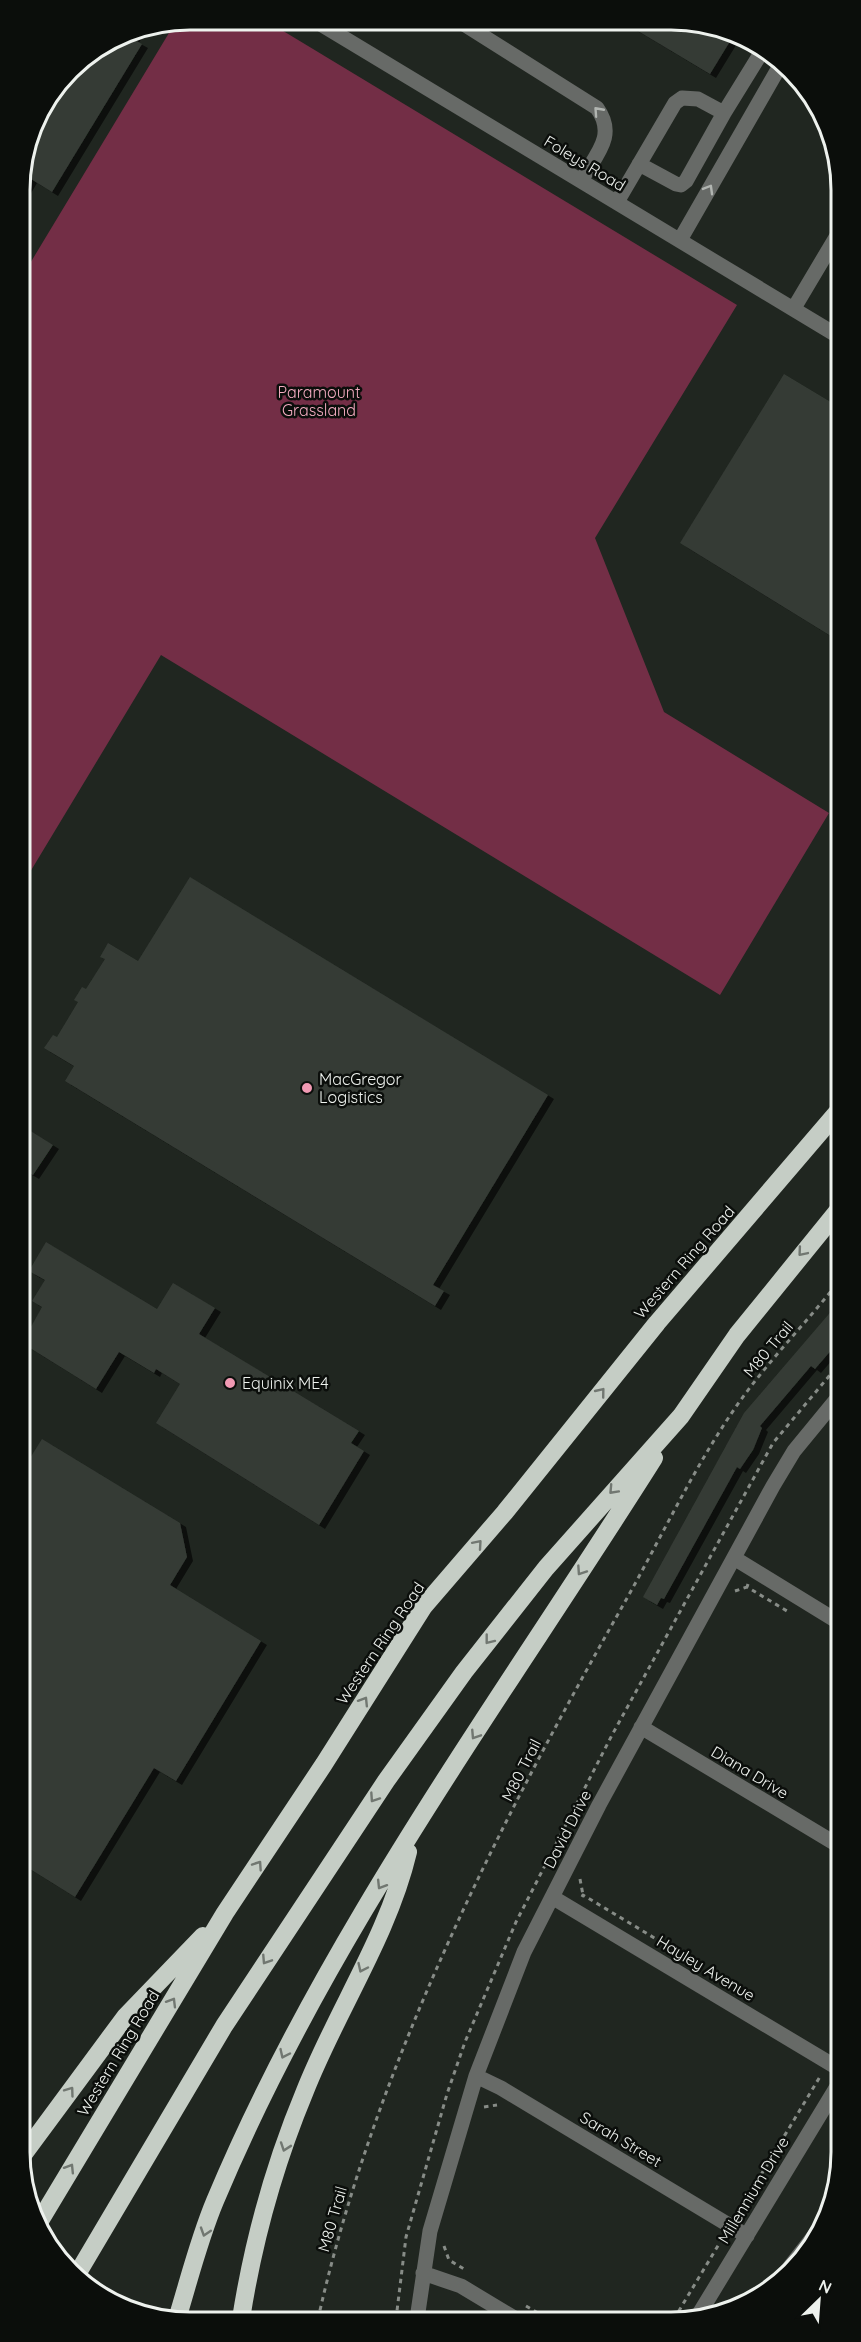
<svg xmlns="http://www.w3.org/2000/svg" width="861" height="2342" viewBox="0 0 861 2342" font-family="Quicksand,sans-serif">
<defs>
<filter id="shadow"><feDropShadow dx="6" dy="4" stdDeviation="0" flood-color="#0009"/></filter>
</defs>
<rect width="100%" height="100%" fill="#202620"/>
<path fill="#732e46" d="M190,20h75l472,285 -142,233 69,174 165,101 -109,182 -559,-340 -140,232 -1,-607 155,-257z"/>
<path fill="#353b35" filter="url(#shadow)" d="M623,22l81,1 28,15 -22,36z
M138,30l-5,9 9,5 -90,148 -21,-13 -11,19v-19l17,-65 40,-52 48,-30z
M784,374l55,33v234l-159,-98z
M190,877l358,218 -115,190 11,6 -9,15 -370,-225 9,-15 -30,-18 9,-13 4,2 21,-35 -4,-2 8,-13 4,2 19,-30 -5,-2 8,-14 30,18z
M21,1125l32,20 -20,30 -12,-7z
M46,1242l111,67 16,-26 42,25 -16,26 160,97 -8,12 13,8 -45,74 -163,-102 24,-39 -24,-15 -2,4 -35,-21 -23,37 -74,-46 20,-36 -10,-6 13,-21 -16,-9z
M840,1301v39l-25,29 -4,-3 -51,60 2,2 -9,22 -13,19 -3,-2 -73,132 -3,-1 -4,7 -14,-8 101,-184z
M42,1439l138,84 7,34 -17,28 91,56 -85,140 -22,-13 -79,129 -53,-33v-393z"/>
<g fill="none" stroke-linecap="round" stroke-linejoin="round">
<path stroke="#878c87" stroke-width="3" stroke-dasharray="4.5 4.5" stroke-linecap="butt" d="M748,1584l-1,3 40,24
M735,1591l12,-4
M832,1638l8,5
M580,1879l3,16
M582,1897l1,-2 108,65
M484,2107l13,-2
M738,2213l83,-138
M444,2246l5,14 15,9
M526,2306l22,13
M318,2319c56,-250 178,-490 304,-712 36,-63 67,-130 107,-190 32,-49 75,-91 111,-137
M396,2319l10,-82 41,-143 18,-52 51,-120 96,-187 161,-292 67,-80
M674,2319l48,-80"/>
<path stroke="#676a67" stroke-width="15" d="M314,20l524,316
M459,21l138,87c20,28 -1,46 -16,73
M639,164l37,20 5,1 5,-4 38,-68 37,-60
M617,202l58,-99 7,-5 16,1 26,14
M680,240l101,-176
M794,308l44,-74
M734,1558l106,65
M641,1727l200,120
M552,1897l289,173
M476,2076l25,12 246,148
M423,2273l38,13 55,33
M778,2282l46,-59
M417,2319l13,-88 46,-155 48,-124 75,-147 174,-319 21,-35 46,-56
M696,2319l145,-239"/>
<path stroke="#c5cdc5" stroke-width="18" d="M23,2155l102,-138 78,-81
M41,2219l184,-306 99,-149 100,-158 81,-94 152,-189 183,-214
M76,2276l148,-250 162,-245 78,-109 82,-104 135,-152 56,-81 103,-127
M177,2319c12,-39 22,-80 38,-118 110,-264 287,-502 439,-743
M241,2319c12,-77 34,-156 64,-228 32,-81 83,-155 103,-239"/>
</g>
<defs><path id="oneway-chevron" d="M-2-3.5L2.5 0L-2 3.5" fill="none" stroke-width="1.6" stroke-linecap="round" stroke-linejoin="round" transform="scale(1.5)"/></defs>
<g stroke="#b1b5b1">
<use href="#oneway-chevron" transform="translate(598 111) rotate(-132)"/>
<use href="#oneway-chevron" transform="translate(709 189) rotate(-60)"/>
</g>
<g stroke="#717771">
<use href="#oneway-chevron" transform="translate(802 1252) rotate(130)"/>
<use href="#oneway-chevron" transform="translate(601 1392) rotate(-51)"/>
<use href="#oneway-chevron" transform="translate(613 1490) rotate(133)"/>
<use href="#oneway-chevron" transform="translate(478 1544) rotate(-49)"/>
<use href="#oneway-chevron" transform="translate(581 1571) rotate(124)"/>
<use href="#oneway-chevron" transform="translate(489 1640) rotate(128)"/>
<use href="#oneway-chevron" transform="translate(364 1701) rotate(-58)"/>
<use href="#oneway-chevron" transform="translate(475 1735) rotate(123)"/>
<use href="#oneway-chevron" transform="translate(374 1798) rotate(124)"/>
<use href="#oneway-chevron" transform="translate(258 1865) rotate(-56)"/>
<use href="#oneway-chevron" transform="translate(381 1885) rotate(122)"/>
<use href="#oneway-chevron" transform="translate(266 1960) rotate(123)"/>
<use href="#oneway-chevron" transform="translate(362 1968) rotate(115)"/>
<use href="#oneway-chevron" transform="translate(172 2002) rotate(-59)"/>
<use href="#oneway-chevron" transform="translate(284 2054) rotate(115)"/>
<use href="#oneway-chevron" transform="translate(70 2091) rotate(-54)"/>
<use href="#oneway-chevron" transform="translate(285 2147) rotate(109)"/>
<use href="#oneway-chevron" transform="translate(70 2168) rotate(-58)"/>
<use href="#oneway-chevron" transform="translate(205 2232) rotate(108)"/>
</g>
<g fill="#f19ab3" stroke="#0b0e0b" stroke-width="2">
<circle cx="307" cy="1088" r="6"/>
<circle cx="230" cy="1383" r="6"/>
</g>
<g text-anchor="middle" stroke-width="5" stroke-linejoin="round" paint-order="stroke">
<g font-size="16" fill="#eef2ee" stroke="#0b0e0b">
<text transform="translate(585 163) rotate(31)" y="6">Foleys Road</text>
<text transform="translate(684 1262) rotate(-49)" y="6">Western Ring Road</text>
<text transform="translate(768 1349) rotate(-50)" y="6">M80 Trail</text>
<text transform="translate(380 1643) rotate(-56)" y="6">Western Ring Road</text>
<text transform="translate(521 1770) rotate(-63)" y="6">M80 Trail</text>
<text transform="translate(750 1772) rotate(31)" y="6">Diana Drive</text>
<text transform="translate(567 1829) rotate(-63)" y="6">David Drive</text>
<text transform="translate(706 1968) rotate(31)" y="6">Hayley Avenue</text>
<text transform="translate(118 2053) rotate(-59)" y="6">Western Ring Road</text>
<text transform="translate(621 2139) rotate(31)" y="6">Sarah Street</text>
<text transform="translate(753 2190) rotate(-59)" y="6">Millennium Drive</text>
<text transform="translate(332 2219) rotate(-74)" y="6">M80 Trail</text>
</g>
<g font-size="16" fill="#f4acc1" stroke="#0b0e0b">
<text x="319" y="398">Paramount<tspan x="319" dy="18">Grassland</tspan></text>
</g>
<g font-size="16" fill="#eef2ee" stroke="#0b0e0b" text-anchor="start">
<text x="319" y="1085">MacGregor<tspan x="319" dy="18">Logistics</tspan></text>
<text x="242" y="1389">Equinix ME4</text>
</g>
</g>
<path d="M0 0H861V2342H0ZM190 30H671A160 160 0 0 1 831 190V2152A160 160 0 0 1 671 2312H190A160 160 0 0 1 30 2152V190A160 160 0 0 1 190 30Z" fill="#0b0e0b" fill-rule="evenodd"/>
<path fill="none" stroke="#eef2ee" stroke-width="3" d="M190 30H671A160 160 0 0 1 831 190V2152A160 160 0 0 1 671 2312H190A160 160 0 0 1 30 2152V190A160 160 0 0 1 190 30Z"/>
<g transform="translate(819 2300) rotate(25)" stroke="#0b0e0b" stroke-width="4.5" paint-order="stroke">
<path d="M0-4.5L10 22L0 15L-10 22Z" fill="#eef2ee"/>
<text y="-9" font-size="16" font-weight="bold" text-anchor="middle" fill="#eef2ee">N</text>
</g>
</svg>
